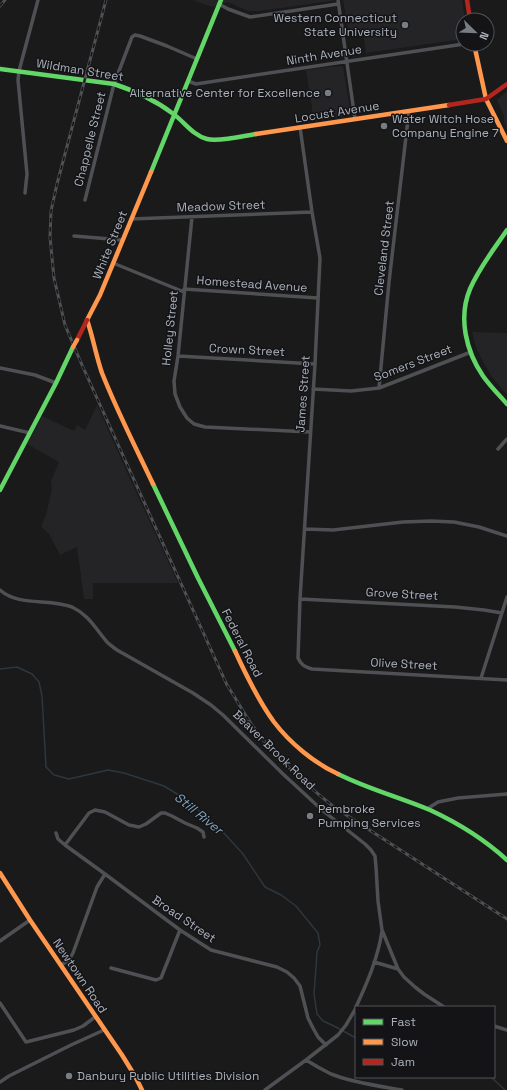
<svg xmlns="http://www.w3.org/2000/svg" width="507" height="1090" viewBox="0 0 507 1090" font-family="'Space Grotesk',sans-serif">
<rect width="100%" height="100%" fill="#1a1a1b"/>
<path fill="#242427" d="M193,0h144l-77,11h-12l-20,-9 -16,5z
M343,0h119l3,20h-2v19l-97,14 -3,-23 -14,2z
M343,66l8,49 -37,6 -8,-51 22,-3z
M507,91v37l-3,-6v-6l-7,-16z
M472,332l35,1v62l-15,-18 -9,-15 -7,-15z
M97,405l34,76 47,102h-85v16h-9l-7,-52 -17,8 -11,-21 -8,-8 5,-11 6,-26 -1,-8 8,-19 -32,-18 15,-28 32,15 3,-6 8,5z"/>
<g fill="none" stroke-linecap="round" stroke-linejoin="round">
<path stroke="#2c373e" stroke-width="1.5" d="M0,669l17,-2 15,7 7,8 3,14 4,71 8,8 15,4 39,-9 16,3 40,13 23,14 19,17 17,15 20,22 22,33 16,8 15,11 22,27 2,12 -3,7 -1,15 -2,27 3,20 6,7 11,5 22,12
M491,1077l14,13"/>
<path stroke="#4e5054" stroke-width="3.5" d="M338,0l17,119
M219,4l9,5 22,8 88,-13
M188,81l8,3 268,-40
M300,127l12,85 8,46 -5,106 -15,235 -2,59c3,7 7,9 14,11l195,11
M25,193l2,-19 -9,-94 1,-9 19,-71
M85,200l29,-116 18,-47 3,-2 5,1 27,10 30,13
M192,217l-14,139 -4,25 1,13 5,13 7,11 7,6 11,3 105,5
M131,219l181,-7
M74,236l48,4
M113,263l71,29
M184,289l134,9
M178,356l137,8
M0,368l35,7 21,8
M379,388l10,-106 20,-171
M313,389l38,2 28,-3 92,-36
M0,426l30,7
M498,449l9,-10
M305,529l28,1 70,-8 28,-1 23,1 25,5 28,9
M0,590c19,17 49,8 72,17 17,8 23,21 35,35 3,3 6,5 10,8l76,43 18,12 12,10 60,59 39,36 43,34 6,6 4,6 1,11 2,34 4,29 16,39 6,8 11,10 9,7 20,13
M300,599l155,8 29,3 18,3
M481,678l26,-81
M427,809l11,-7 20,-4 49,-4
M56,833l2,6 7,6 40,29 75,56 31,20 66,17 10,5 7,6 6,8 8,32 5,10 5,9 8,8
M65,845l24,-32 6,-3 10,2 24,13 10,2 7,-3 15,-11h4l7,3 13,7 12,5 6,4 1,5
M0,941l30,-21
M374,962l24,7
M61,965l8,-5 4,-7 24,-66 8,-13
M111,968l45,12 5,-2 19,-48
M0,1003l26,39 48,-12 9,-4 12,-9
M356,1007c11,-24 22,-49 26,-76
M494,1026l13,4
M306,1060c8,5 17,10 25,14 23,9 48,12 71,16
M0,1082l9,-6 62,-31 33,-15
M265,1090l41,-30 32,-25 8,-10 10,-17"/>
<path stroke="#63d668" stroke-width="4.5" d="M0,69l114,15c21,7 41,16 58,29 12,8 20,22 35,26 12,3 36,-3 49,-5
M151,172l70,-172
M507,230c-13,19 -28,38 -37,59 -12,29 -4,62 13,87 7,10 16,19 24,28
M153,484l45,94 37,73
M0,490l56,-107 17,-36
M338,774c30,15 61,23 92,36 28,13 54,29 77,50"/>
<path stroke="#ff974d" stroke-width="4.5" d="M474,44l12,55 21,42
M256,134l193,-29
M151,172l-51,123 -13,25c6,17 9,36 15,53 15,38 34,75 51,111
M235,651c11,24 23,49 39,71 16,21 40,41 64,52
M0,873l30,47 92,135 13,21 7,14"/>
<path stroke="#b3261e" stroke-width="4.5" d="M467,0l3,20
M449,105l37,-6 21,-15
M77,340l10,-20"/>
<g stroke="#4e5053" stroke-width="3">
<path id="rail" d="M106,0l-49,184 -6,27 -1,26 4,41 11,47 17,40 145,320c8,12 15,25 23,37 22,33 53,60 84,85l173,112
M0,6l5,-6"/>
</g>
<use href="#rail" stroke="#141417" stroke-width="1.5" stroke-dasharray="4.5" stroke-linecap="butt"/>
<path stroke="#ff974d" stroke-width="4.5" d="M73,347l4,-7"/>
</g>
<g fill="#787d84" stroke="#141417" stroke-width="1.5">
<circle cx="405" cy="25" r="4"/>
<circle cx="328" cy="93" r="4"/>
<circle cx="384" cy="126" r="4"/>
<circle cx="310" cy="816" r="4"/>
<circle cx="69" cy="1076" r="4"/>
</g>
<g text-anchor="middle" stroke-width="3" stroke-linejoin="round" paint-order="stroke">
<g font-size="12" fill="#abb2bc" stroke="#141417" text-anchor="start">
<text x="397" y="22" text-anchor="end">Western Connecticut<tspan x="397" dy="14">State University</tspan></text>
<text x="320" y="97" text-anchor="end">Alternative Center for Excellence</text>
<text x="392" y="123">Water Witch Hose<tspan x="392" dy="14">Company Engine 7</tspan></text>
<text x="318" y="813">Pembroke<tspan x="318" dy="14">Pumping Services</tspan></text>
<text x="77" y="1080">Danbury Public Utilities Division</text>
</g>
<g font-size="12" fill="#abb2bc" stroke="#141417">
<text transform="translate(324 55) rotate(-9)" y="4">Ninth Avenue</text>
<text transform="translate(80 70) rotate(9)" y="4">Wildman Street</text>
<text transform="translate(337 112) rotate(-9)" y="4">Locust Avenue</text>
<text transform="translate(90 139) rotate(-76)" y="4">Chappelle Street</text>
<text transform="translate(221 206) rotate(-2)" y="4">Meadow Street</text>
<text transform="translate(110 245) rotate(-68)" y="4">White Street</text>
<text transform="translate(384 248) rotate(-83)" y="4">Cleveland Street</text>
<text transform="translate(252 284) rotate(4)" y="4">Homestead Avenue</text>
<text transform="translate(170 328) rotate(-84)" y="4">Holley Street</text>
<text transform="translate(247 350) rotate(3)" y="4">Crown Street</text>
<text transform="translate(413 363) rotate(-21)" y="4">Somers Street</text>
<text transform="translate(303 394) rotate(-86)" y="4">James Street</text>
<text transform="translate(402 594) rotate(3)" y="4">Grove Street</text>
<text transform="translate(242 643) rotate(63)" y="4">Federal Road</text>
<text transform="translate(404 664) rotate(3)" y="4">Olive Street</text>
<text transform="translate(274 750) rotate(44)" y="4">Beaver Brook Road</text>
<text transform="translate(184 919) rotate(34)" y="4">Broad Street</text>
<text transform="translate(80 976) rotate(56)" y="4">Newtown Road</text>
</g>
<g font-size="13" font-style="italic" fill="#80a3b9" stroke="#141417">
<text transform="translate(199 813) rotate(39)" y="5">Still River</text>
</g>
</g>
<rect x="355" y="1006" width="140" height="72" fill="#141417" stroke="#505359"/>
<rect x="363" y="1019" width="20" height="6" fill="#63d668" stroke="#505359"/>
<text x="391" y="1026" font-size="12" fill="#abb2bc">Fast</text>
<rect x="363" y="1039" width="20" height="6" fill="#ff974d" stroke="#505359"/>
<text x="391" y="1046" font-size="12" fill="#abb2bc">Slow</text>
<rect x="363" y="1059" width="20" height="6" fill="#b3261e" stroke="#505359"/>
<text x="391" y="1066" font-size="12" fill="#abb2bc">Jam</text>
<g transform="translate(475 32) rotate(113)"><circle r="19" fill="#141417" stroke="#505359"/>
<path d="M0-3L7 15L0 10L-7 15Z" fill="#787d84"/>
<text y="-6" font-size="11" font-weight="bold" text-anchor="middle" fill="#abb2bc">N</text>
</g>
</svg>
